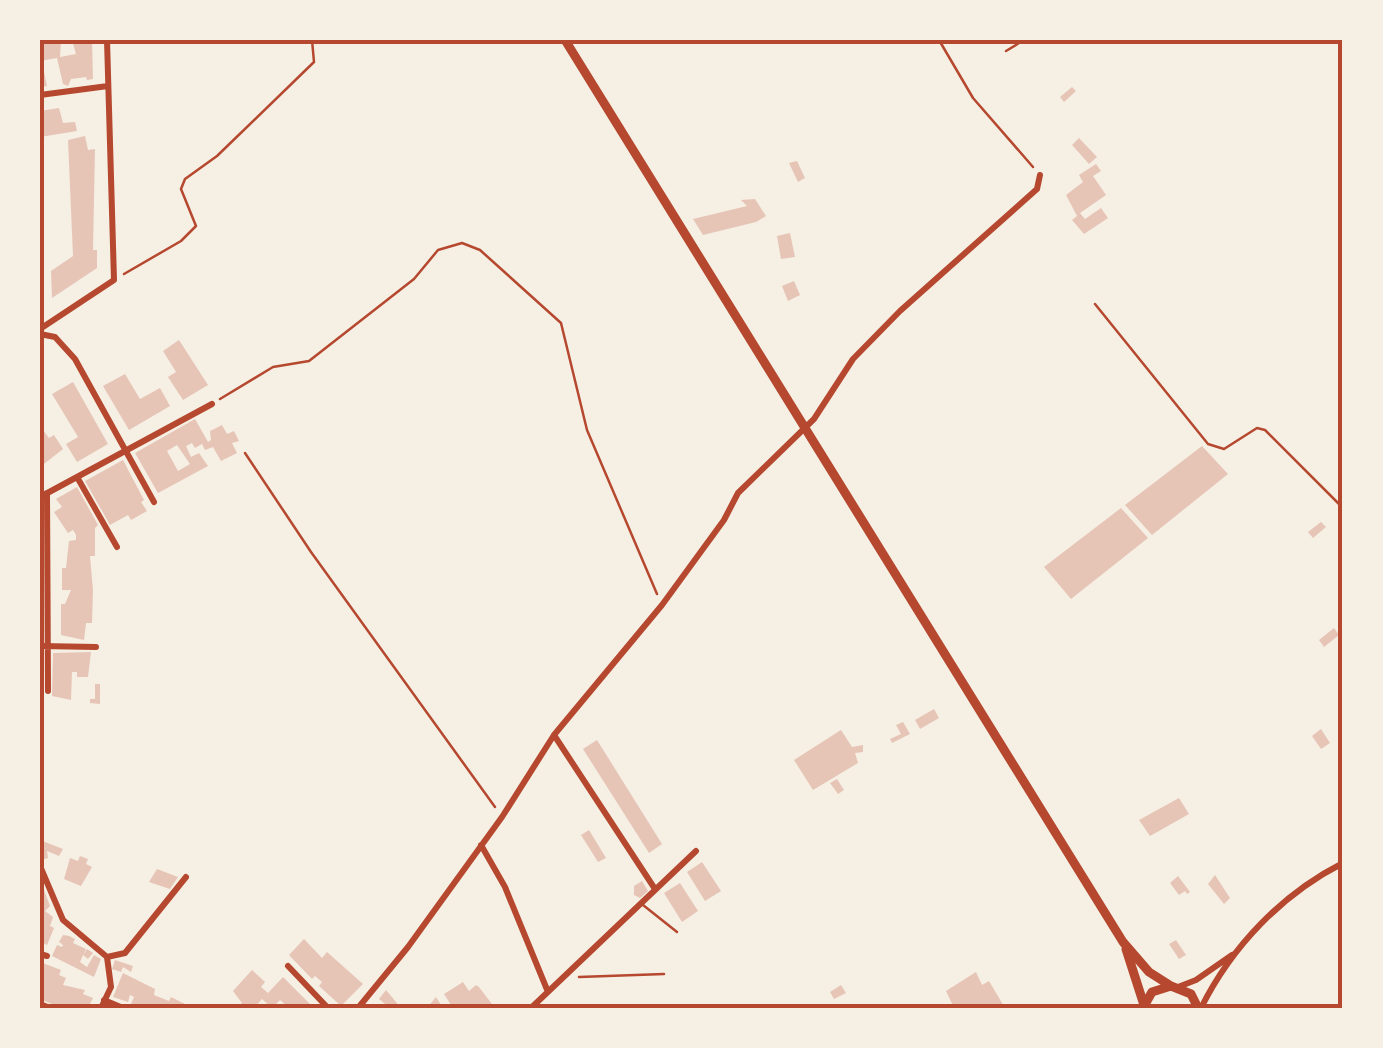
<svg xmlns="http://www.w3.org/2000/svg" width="1383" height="1048" viewBox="0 0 1383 1048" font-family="'Fira Sans Condensed',sans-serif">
<rect width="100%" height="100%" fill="#f6efe4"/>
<path fill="#e6c5b7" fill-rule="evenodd" d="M40,40h21l-1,17 16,-3 -4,-14h20l1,39 -6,1 -1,-3 -15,2 -3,7 -5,-2 -6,-26 -17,3z
M42,62l5,24 -7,1v-24z
M1072,87l4,4 -12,11 -4,-5z
M59,108l4,15 12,-1 2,9 -37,6v-26z
M85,136l3,14 7,-1 -2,101h4v18l-45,30 -1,-27 22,-15 -5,-116z
M1079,138l18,19 -8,7 -17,-19z
M797,161l8,17 -7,4 -9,-19z
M1096,164l5,7 -8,5 13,19 -26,18 5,6 16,-11 7,10 -24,16 -12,-14 5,-4 -11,-21 17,-13 -4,-7z
M755,199l11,17 -10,6 -53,13 -10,-16 54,-13 -6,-6z
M790,233l5,24 -14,2 -4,-23z
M794,281l6,14 -12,6 -6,-15z
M179,340l29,45 -25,15 -15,-23 8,-5 -13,-21z
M125,374l15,25 20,-11 10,18 -41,24 -26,-44z
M73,382l35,62 -31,18 -11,-18 12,-7 -26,-43z
M195,419l13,23 3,-2 -1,-9 12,-6 5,9 7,-3 5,10 -7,2 5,10 -16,8 -8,-14 -8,3 -3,-6 -7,4 -3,-5 -6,3 5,11 8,-4 9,13 -50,27 -23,-40zM177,445l13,19 -12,7 -11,-20z
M40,426l9,12 5,-3 9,14 -19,15 -4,-5z
M1202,446l26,28 -76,61 -27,-30z
M123,460l21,40 -3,2 6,9 -16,9 -3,-5 -18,10 -25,-44z
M77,487l21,38 -3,3v28h-5l3,34 -1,33h-6l-2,17 -23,-5v-31h4l6,-14h-9v-22h4l3,-27 7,-1v-5l-3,-5 -5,3 -14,-21 8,-5 -6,-8z
M1121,508l27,30 -77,61 -27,-32z
M1321,522l5,5 -13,11 -5,-6z
M1334,628l5,7 -15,12 -5,-7z
M91,652l-3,25h-11v-5h-5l-1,28 -19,-4 1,-43z
M95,684h5v20l-10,-1v-4h5z
M934,709l5,9 -19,11 -5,-9z
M903,722l7,12 -18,9 -2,-4 11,-5 -5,-9z
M1321,729l9,14 -9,6 -9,-13z
M841,730l11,17 11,-2v7l-8,1 3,10 -45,27 -19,-30z
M597,740l65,104 -13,9 -66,-104z
M837,779l7,11 -6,4 -8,-11z
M1179,798l10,16 -39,22 -11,-16z
M589,830l17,28 -8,4 -17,-27z
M40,840l23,9 -4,7 -12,-5 1,7 -6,2z
M80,856l8,3 -2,5 6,3 -11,19 -17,-7 6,-21 8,3z
M702,862l19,29 -16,10 -18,-29z
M157,869l21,8 -8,12 -21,-7z
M1215,875l15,23 -6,6 -16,-20z
M1178,876l12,16 -3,2 -2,-3 -6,4 -9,-12z
M40,879l10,27 -5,5 8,6 -3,9 4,2 -7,17 -7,-3z
M642,881l6,10 -8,7 -6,-3v-9z
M680,883l18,28 -16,11 -18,-29z
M63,935l6,1 6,3 -2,4 13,6 -3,6 4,-6 6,4 -5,6 -5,-4 -3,7 7,5 7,-12 7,4 -7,18 -42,-21 5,-11 5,2 1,-2 -4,-3z
M304,939l18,19 5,-6 36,32 -22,22 -22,-20 3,-4 -7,-6 -3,3 -23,-24z
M1176,940l10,15 -7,4 -10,-15z
M115,960l18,6 -2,6 -8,-5 -2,5 -9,-3z
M40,962l21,8 -2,5 7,3 -3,7 22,5 -2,4 10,4 -5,10h-27l-21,-9z
M252,970l13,12 -4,5 7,6 15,-16 31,31h-25l-9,-8 -8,8 -10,-9 -8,9h-17l5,-5 -9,-12z
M976,972l6,13 7,-4 16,27h-51l-8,-17z
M123,973l32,16 -1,6 15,6 2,-4 22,11h-52l-10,-4 3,-7 -4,-2 -2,7 -15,-5z
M463,982l6,9 7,-6 3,2 16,21h-42l-9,-14z
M841,985l5,8 -12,6 -4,-7z
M386,990l15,18h-11l-11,-9z
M436,997l7,11h-16z"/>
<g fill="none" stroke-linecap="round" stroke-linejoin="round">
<path stroke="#b5482f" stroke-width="2.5" d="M939,40l34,58 60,69
M1006,51l18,-11
M124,274l57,-33 15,-15 -15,-37 4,-10 32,-23 97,-94 -2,-22
M1095,304l113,140 16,5 33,-21 8,2 78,78
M220,399l53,-32 36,-6 105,-82 24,-29 24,-7 18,7 81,73 26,107 70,164
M245,453l66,99 184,255
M579,977l85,-3"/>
<path stroke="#b5482f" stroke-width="2.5" d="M643,905l34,27"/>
<path stroke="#b5482f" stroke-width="6" d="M40,95l68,-9
M40,329l74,-49 -7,-240
M40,334l15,3 20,22 79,143
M77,477l40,70
M47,493l1,198
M40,497l172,-93
M40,646l56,1
M554,735l101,154
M481,845l24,42 43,105
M40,866l23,54 44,37
M40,954l7,2
M107,957l18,-4 61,-76
M288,966l40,42
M1178,987l18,-7 36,-25
M104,1000l19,8
M40,1004l10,4
M101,1008l10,-21 -4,-30
M358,1008l50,-61 94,-130 52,-82 108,-130 62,-85 14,-27 76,-74 39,-60 47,-48 137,-122 3,-14
M531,1008l165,-157
M1201,1008c31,-62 81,-114 142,-145"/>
<path stroke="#b5482f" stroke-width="9" d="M565,40l558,902 26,30 22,14
M1126,949l18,56
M1143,1008l9,-16 19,-6 20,8 7,14"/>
</g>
<rect width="1383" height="1048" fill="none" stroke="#f6efe4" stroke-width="85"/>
<rect x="42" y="42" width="1298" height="964" fill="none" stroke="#b5482f" stroke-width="4"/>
</svg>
